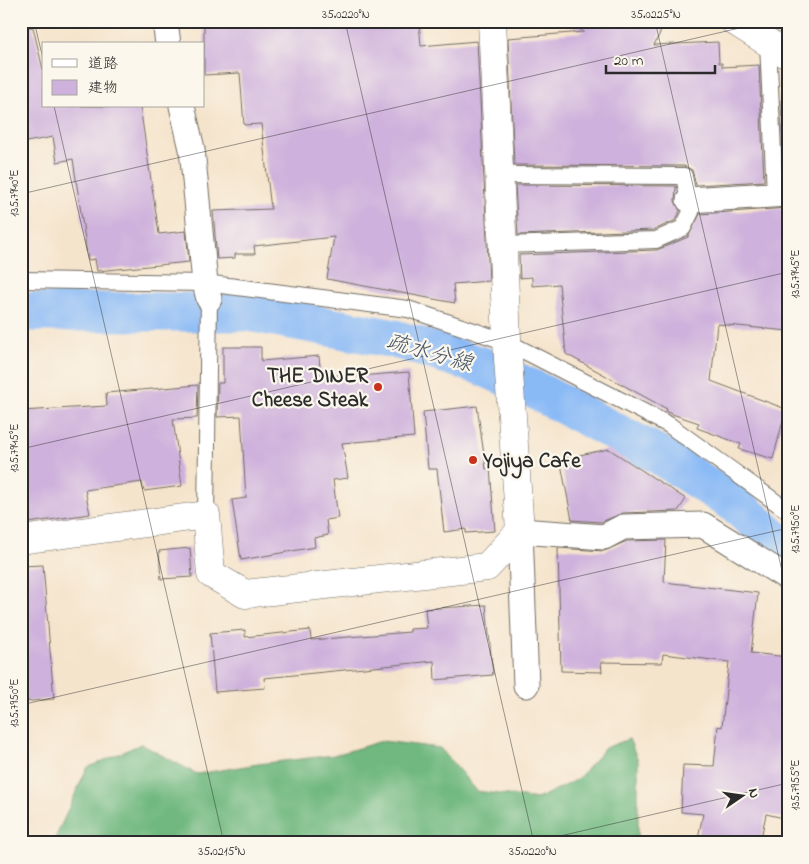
<svg xmlns="http://www.w3.org/2000/svg" width="809" height="864" font-family="'Indie Flower','Klee One',sans-serif">
  <rect width="100%" height="100%" fill="#fbf7ec"/>
  <filter id="ink" filterUnits="userSpaceOnUse"><feTurbulence type="fractalNoise" baseFrequency=".02" numOctaves="2"/><feDisplacementMap in="SourceGraphic" scale="10" xChannelSelector="R" yChannelSelector="G"/><feConvolveMatrix kernelMatrix="1 2 1 2 8 2 1 2 1" color-interpolation-filters="sRGB"/></filter>
  <filter id="wash" filterUnits="userSpaceOnUse"><feTurbulence type="fractalNoise" baseFrequency=".0096" numOctaves="4" result="noise"/><feDisplacementMap in="SourceGraphic" scale="20" xChannelSelector="R" yChannelSelector="G"/><feGaussianBlur stdDeviation="1.12" result="paint"/><feColorMatrix in="noise" values="0 0 0 0 0 0 0 0 0 0 0 0 0 0 0 0 0 1.4 0 .05"/><feComposite in="paint" operator="in"/></filter>
  <g filter="url(#wash)">
    <rect width="100%" height="100%" fill="#f5e4cc"/>
    <polygon fill="#6fb87f" stroke="#4d7255" points="629,739 638,760 638,843 53,843 87,768 141,744 197,774 258,764 335,755 382,741 440,748 477,791 537,799 578,779 605,748"/>
    <g fill="none" stroke-linecap="round" stroke-linejoin="round">
      <polyline stroke="#8abaf6" stroke-width="39" points="21,312 248,312 395,339 482,366 537,391 659,455 734,503 788,551"/>
    </g>
    <g id="blocks">
      <g fill="#ceb1dc">
        <polygon points="204,21 419,21 421,46 477,41 489,281 453,284 455,303 327,279 334,237 254,246 255,254 235,254 235,258 217,259 213,211 271,209 261,124 244,125 240,73 204,75"/>
        <polygon points="566,21 666,21 654,45 718,42 719,63 722,63 722,67 759,65 764,181 696,185 692,170 684,166 514,165 508,38 584,32"/>
        <polygon points="33,27 44,74 44,106 140,106 159,234 186,231 189,262 97,271 95,259 88,260 73,159 57,162 53,137 21,143 21,29"/>
        <polygon points="781,100 788,100 788,180 784,180"/>
        <polygon points="515,185 676,186 675,201 680,211 676,220 654,230 518,235"/>
        <polygon points="788,208 788,331 717,324 711,381 786,409 773,459 739,449 741,444 697,428 699,423 666,412 667,409 566,354 559,284 532,286 532,277 520,278 519,255 657,250 688,237 700,214"/>
        <polygon points="223,347 261,347 261,361 319,356 321,379 409,372 414,437 342,443 348,478 333,480 338,518 326,520 328,535 314,538 315,547 241,560 232,500 246,498 241,416 217,417 218,383 223,383"/>
        <polygon points="198,385 197,418 173,419 182,486 144,491 142,482 85,490 90,514 21,524 21,411 107,406 106,393"/>
        <polygon points="477,406 486,469 490,468 495,531 466,533 466,529 444,532 437,469 428,469 423,412"/>
        <polygon points="609,449 686,499 678,511 623,513 601,522 572,520 560,459"/>
        <polygon points="666,540 664,582 758,593 751,653 788,657 788,819 766,814 760,843 697,843 703,814 681,812 683,765 714,766 718,726 722,727 729,662 663,654 662,663 601,662 602,672 561,671 558,548 604,551 627,541"/>
        <polygon points="190,548 192,577 161,579 159,551"/>
        <polygon points="43,565 54,699 21,702 21,566"/>
        <polygon points="486,605 493,675 435,680 434,661 264,678 265,688 215,692 210,633 245,630 245,637 310,630 311,640 410,632 410,629 427,628 425,609"/>
      </g>
    </g>
  </g>
  <g filter="url(#ink)">
    <use href="#blocks" fill-opacity="0" stroke="#726c63" stroke-width="1"/>
    <g fill="none" stroke-linecap="round" stroke-linejoin="round">
      <defs>
        <g id="service">
          <polyline points="768,43 775,195"/>
          <polyline points="500,175 684,176 691,212 683,228 656,240 504,245"/>
          <polyline points="21,280 205,283 408,309 507,342 669,425 788,511"/>
          <polyline points="206,515 209,299"/>
        </g>
        <g id="pedestrian">
          <polyline points="165,21 168,44"/>
          <polyline points="182,106 192,149 205,283 209,299"/>
          <polyline points="689,200 788,194"/>
          <polyline points="526,685 520,531 604,537 623,527 703,525 788,578"/>
        </g>
        <polyline id="minor" points="21,540 206,515 211,574 245,594 487,567 520,531 508,359 492,21"/>
        <polyline id="tertiary" points="734,21 788,55"/>
      </defs>
      <use href="#service" stroke="#726c63" stroke-width="18"/>
      <use href="#pedestrian" stroke="#726c63" stroke-width="27"/>
      <use href="#minor" stroke="#726c63" stroke-width="29"/>
      <use href="#tertiary" stroke="#726c63" stroke-width="29"/>
      <use href="#service" stroke="#fff" stroke-width="16"/>
      <use href="#pedestrian" stroke="#fff" stroke-width="25"/>
      <use href="#minor" stroke="#fff" stroke-width="28"/>
      <use href="#tertiary" stroke="#fff" stroke-width="28"/>
    </g>
  </g>
  <path fill="none" stroke="#2b2b2b" stroke-width="1" stroke-opacity="0.45" d="M34 21 44 63M345 21 534 843M655 21 788 597M54 106 224 843M21 194 770 21M21 449 788 272M21 705 788 528M530 843 788 783"/>
  <g fill="#c8321e" stroke="#fbf7ec" stroke-width="2">
    <circle cx="378" cy="387" r="5"/>
    <circle cx="473" cy="460" r="5"/>
  </g>
  <g text-anchor="middle" stroke-width="4.5" stroke-linejoin="round" paint-order="stroke">
    <g font-size="21" font-weight="bold" fill="#2b2b2b" stroke="#fbf7ec" text-anchor="end">
      <text x="368" y="382">THE DINER<tspan x="368" dy="24">Cheese Steak</tspan></text>
      <text x="483" y="467" text-anchor="start">Yojiya Cafe</text>
    </g>
    <g font-size="22" font-style="italic" fill="#485668" stroke="#fbf7ec">
      <text transform="translate(430 351) rotate(16)" y="8">疏水分線</text>
    </g>
  </g>
  <rect width="809" height="864" fill="none" stroke="#fbf7ec" stroke-width="55"/>
  <rect x="42" y="42" width="162" height="65" fill="#fbf7ec" stroke="#a8a59f"/>
  <rect x="52" y="59" width="25" height="8" fill="#ffffff" stroke="#a8a59f"/>
  <text x="88" y="68" font-size="15" fill="#2b2b2b">道路</text>
  <rect x="52" y="80" width="25" height="15" fill="#ceb1dc" stroke="#a8a59f"/>
  <text x="88" y="92" font-size="15" fill="#2b2b2b">建物</text>
  <g transform="translate(742 796) rotate(77)" stroke="#fbf7ec" stroke-width="4" paint-order="stroke">
  <path d="M0-4L9 19L0 12L-9 19Z" fill="#2b2b2b"/>
  <text y="-8" font-size="14" font-weight="bold" text-anchor="middle" fill="#2b2b2b">N</text>
  </g>
  <path d="M606 65v8h109v-8" fill="none" stroke="#2b2b2b" stroke-width="2.5"/>
  <text x="614" y="65" font-size="15" fill="#2b2b2b" stroke="#fbf7ec" stroke-width="4" paint-order="stroke">20 m</text>
  <rect x="28" y="28" width="754" height="808" fill="none" stroke="#2b2b2b" stroke-width="2"/>
  <g font-size="12" text-anchor="middle" fill="#2b2b2b">
    <text x="346" y="18">35.0220°N</text>
    <text x="656" y="18">35.0225°N</text>
    <text transform="translate(14 193) rotate(-90)" y="4">135.7940°E</text>
    <text transform="translate(795 274) rotate(-90)" y="4">135.7945°E</text>
    <text transform="translate(14 448) rotate(-90)" y="4">135.7945°E</text>
    <text transform="translate(795 529) rotate(-90)" y="4">135.7950°E</text>
    <text transform="translate(14 703) rotate(-90)" y="4">135.7950°E</text>
    <text transform="translate(795 785) rotate(-90)" y="4">135.7955°E</text>
    <text x="222" y="855">35.0215°N</text>
    <text x="533" y="855">35.0220°N</text>
  </g>
</svg>
